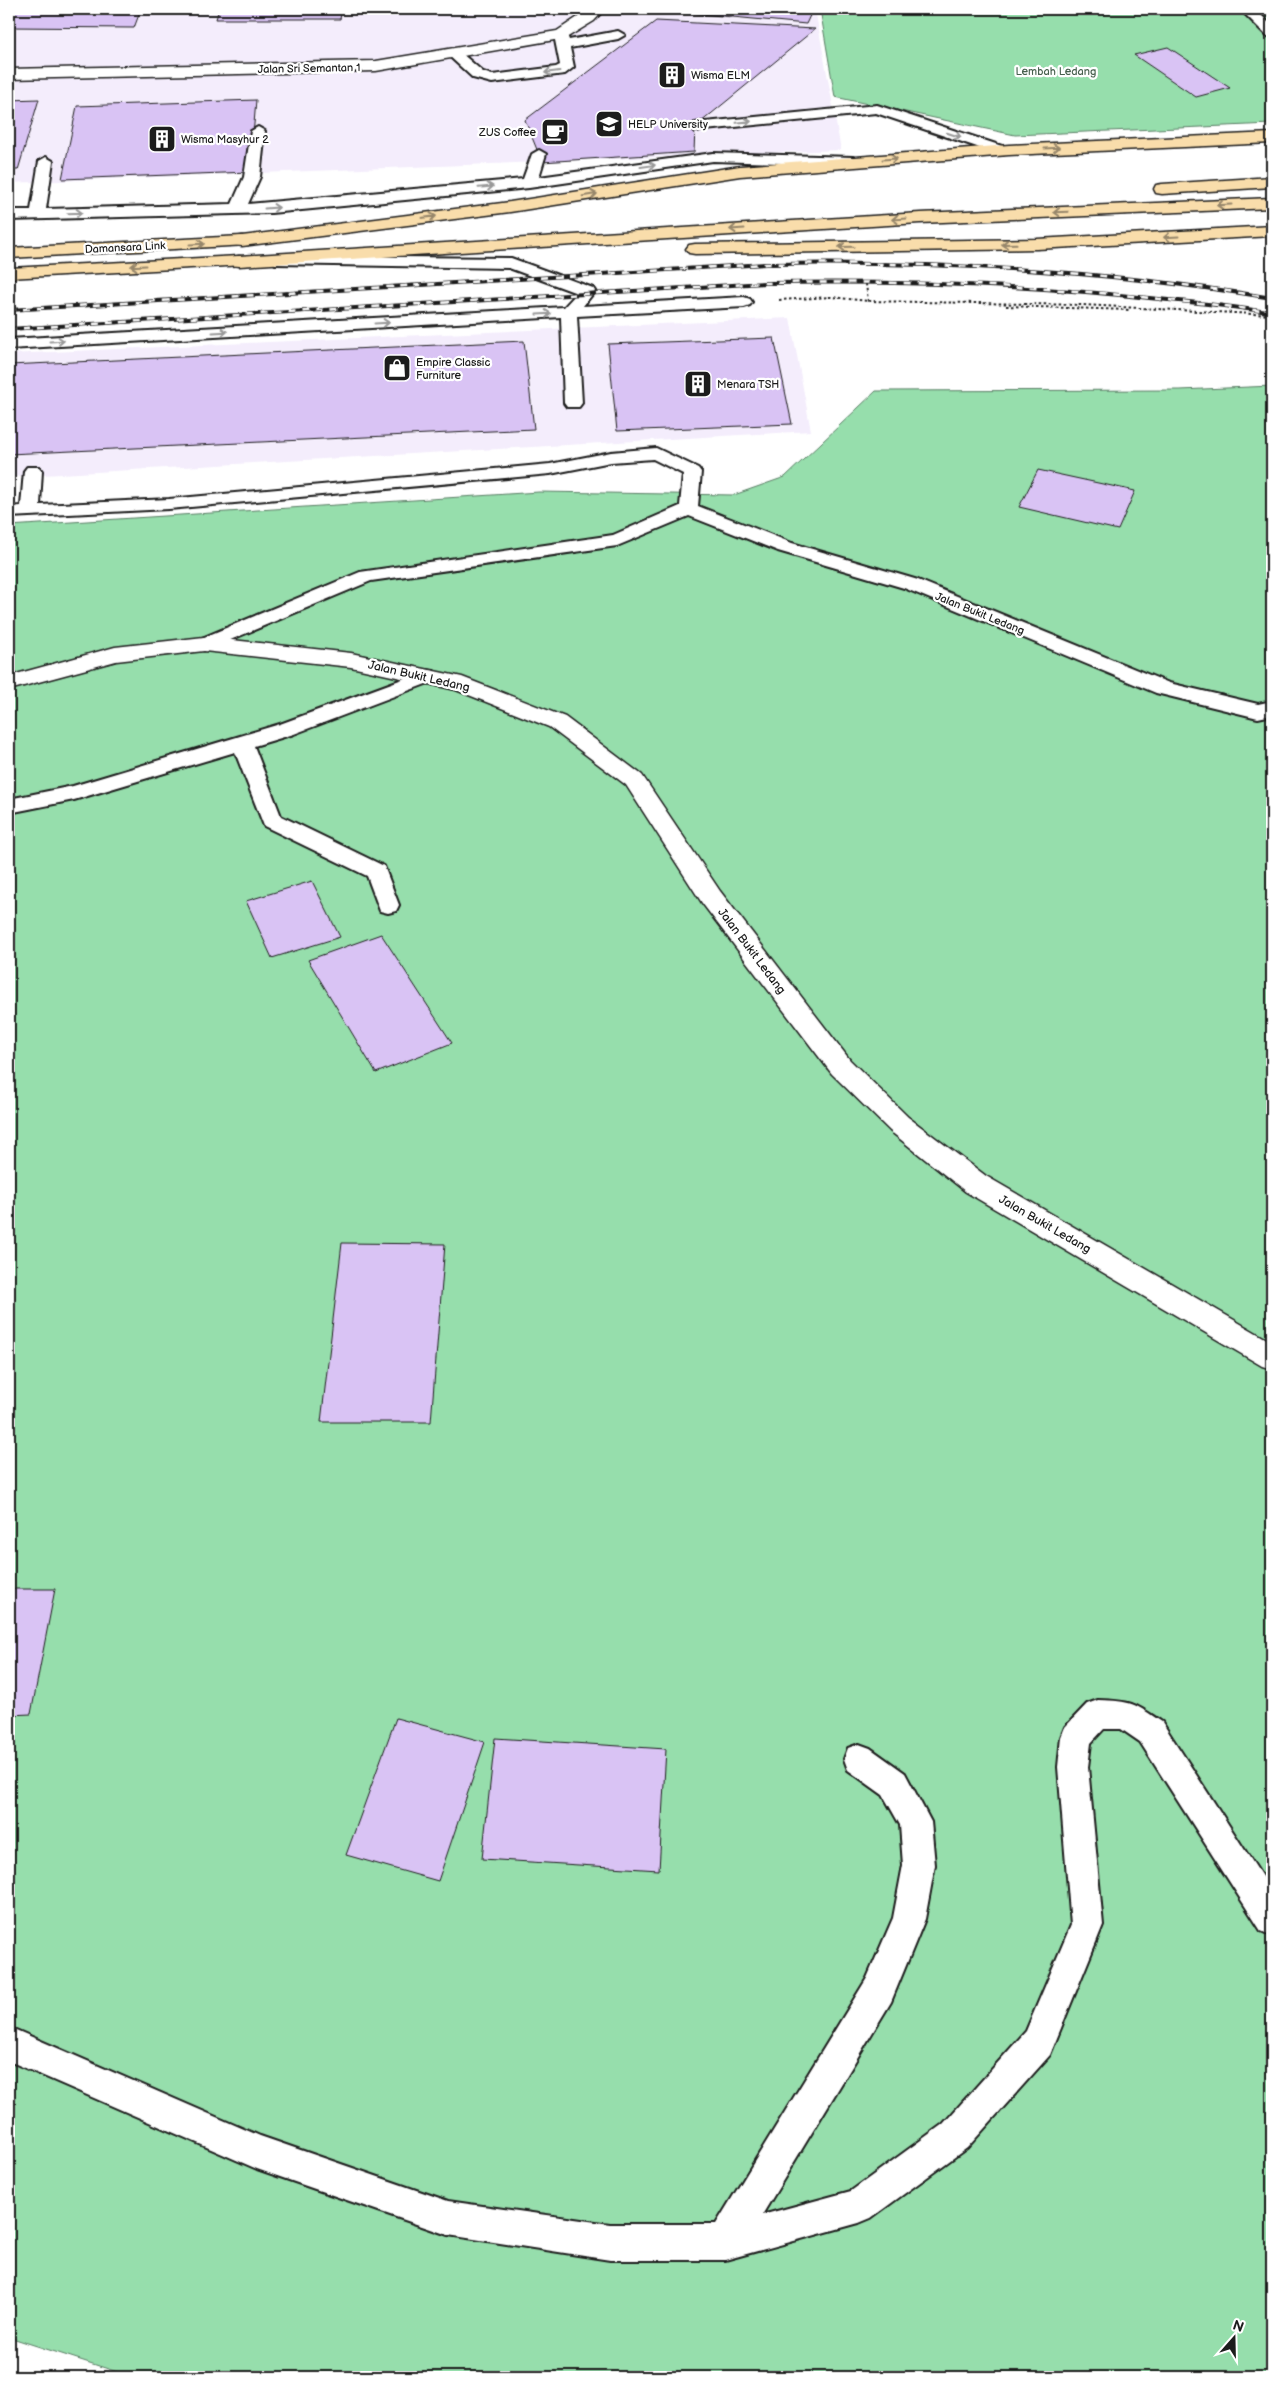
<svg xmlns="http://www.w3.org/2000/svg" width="1281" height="2386" font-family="'Balsamiq Sans',sans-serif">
  <rect width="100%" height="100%" fill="#fff"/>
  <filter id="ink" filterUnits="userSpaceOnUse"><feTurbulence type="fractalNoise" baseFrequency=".02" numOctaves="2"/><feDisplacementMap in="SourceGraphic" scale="10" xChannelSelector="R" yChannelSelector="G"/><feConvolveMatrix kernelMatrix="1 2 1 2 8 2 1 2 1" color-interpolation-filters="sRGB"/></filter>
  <g filter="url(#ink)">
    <g fill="#f4edfc">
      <polygon points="9,9 815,9 841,150 9,183"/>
      <polygon points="790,318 811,431 9,477 9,354"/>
    </g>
    <g fill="#96deac" stroke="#597d64">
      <polygon points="820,9 1272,9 1272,124 1015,135 835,97"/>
      <polygon points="1272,386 1272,2377 133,2377 9,2337 9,526 539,492 734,495 785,477 876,391 1180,390"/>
    </g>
    <g fill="#d9c3f4" stroke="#1c1c1c">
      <polygon points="9,9 141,9 134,28 9,27"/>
      <polygon points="219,9 342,9 340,19 216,19"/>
      <polygon points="681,9 813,9 806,24 680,12"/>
      <polygon points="656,21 815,29 695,127 694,152 542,162 525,120"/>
      <polygon points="1168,47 1230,88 1196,97 1134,55"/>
      <polygon points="39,99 18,170 9,170 9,100"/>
      <polygon points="256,100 250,172 62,179 77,106"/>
      <polygon points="774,338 792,424 617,431 608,344"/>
      <polygon points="524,341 534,429 9,454 9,365"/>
      <polygon points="1038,470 1135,491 1118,530 1019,507"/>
      <polygon points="312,881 340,937 272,958 246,901"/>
      <polygon points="381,934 452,1043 376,1073 308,960"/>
      <polygon points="342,1243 445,1244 431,1422 321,1422"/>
      <polygon points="9,1589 55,1589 31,1714 9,1715"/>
      <polygon points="396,1718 485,1742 438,1881 346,1855"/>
      <polygon points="495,1738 666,1749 659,1870 482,1859"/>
    </g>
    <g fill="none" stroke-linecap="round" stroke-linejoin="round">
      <defs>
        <g id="service">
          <polygon points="1240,9 1255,9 1272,26 1272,37 1267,36"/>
          <polygon points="561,31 566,32 569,40 618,31 625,35 618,39 570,48 574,67 565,74 492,83 473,78 448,55 455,51 460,52 483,72 492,75 556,67 560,65 554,35"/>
          <polygon points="877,105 1008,148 1010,151 1003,155 998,154 876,113 695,131 688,127 695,123"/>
          <polygon points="258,127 265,131 260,177 248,204 523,179 532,154 539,150 546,154 539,177 713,153 853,157 860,161 853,165 713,161 529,188 271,213 9,220 9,210 31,210 39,161 46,157 53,161 46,209 232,204 244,177 251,131"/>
          <polygon points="281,256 511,258 593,288 595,291 583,306 744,297 750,299 752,302 750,305 744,307 577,316 582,403 579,407 567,407 564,403 561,317 9,349 9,339 564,307 577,293 509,268 275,264 273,261 275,258"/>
          <polygon points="656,448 698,468 701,472 698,506 792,543 918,580 1169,683 1258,704 1272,701 1272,715 1258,718 1156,693 904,588 778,551 689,516 617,546 371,581 211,648 204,650 197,648 194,644 197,640 360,572 613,535 680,506 683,474 653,459 611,462 550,474 169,509 9,517 9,507 21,506 24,471 27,467 39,467 42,471 40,505 169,499 550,464 611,452"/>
          <polygon points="427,670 434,671 437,676 434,681 294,734 254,746 281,816 384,866 399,905 396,911 388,913 380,911 367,876 264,826 235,752 74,800 9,813 9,799 73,786 280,724"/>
          <path d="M1098 1700C1132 1701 1134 1703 1162 1722L1272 1892V1936L1261 1931 1140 1742 1121 1729H1104L1091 1743 1088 1767 1103 1925 1050 2055 967 2148 871 2218 859 2223 725 2260H610L448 2235 257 2169 9 2061V2027L260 2136 448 2201 610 2224H716L867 1978 893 1918 903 1865 900 1825 883 1795 848 1770 844 1759 848 1748 859 1744 870 1748 905 1773 931 1822 935 1865 925 1919 891 2002 762 2215 851 2191 943 2124 1026 2031 1071 1925 1058 1767 1061 1737 1065 1727 1087 1704Z"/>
        </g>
        <g id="minor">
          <polygon points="590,9 605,9 594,21 566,38 376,71 9,79 9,69 376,61 557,31"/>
          <polygon points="204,637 351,653 462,677 565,717 642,775 720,891 850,1060 908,1117 986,1176 1272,1342 1272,1369 1262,1366 966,1192 890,1131 832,1074 702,903 626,785 549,727 456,690 351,667 204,651 116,661 9,690 9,676 115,647"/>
        </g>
        <g id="primary">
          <polygon points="1272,133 1272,143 1009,155 740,176 510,212 242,246 236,245 233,241 236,237 242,236 510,202 740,166 1009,145"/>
          <polygon points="1272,177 1272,187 1162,194 1156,193 1154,189 1156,185 1162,184"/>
          <polygon points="1272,198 1272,208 920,223 239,266 233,265 230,261 233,257 239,256 920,213"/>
          <polygon points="1272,226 1272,236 1037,249 695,254 689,253 686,249 689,245 695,244 1037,239"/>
        </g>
        <g id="motorway">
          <polygon points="242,236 248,237 251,241 248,245 9,258 9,248"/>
          <polygon points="239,256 245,257 248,261 245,265 9,278 9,268"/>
        </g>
      </defs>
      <use href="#service" stroke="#1c1c1c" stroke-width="4"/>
      <use href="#minor" stroke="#1c1c1c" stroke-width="3"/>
      <use href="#primary" stroke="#1c1c1c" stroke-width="3"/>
      <use href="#motorway" stroke="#1c1c1c" stroke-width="3"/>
      <g stroke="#1c1c1c" stroke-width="2" stroke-dasharray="2.5 2.5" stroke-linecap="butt">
        <polyline points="866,284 868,301 870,301"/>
        <polyline points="779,300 831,297 868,301 1083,305 1272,315"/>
        <polyline points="1006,306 1130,310"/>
      </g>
      <use href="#service" fill="#fff" fill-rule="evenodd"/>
      <use href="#minor" fill="#fff" fill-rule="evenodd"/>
      <use href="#primary" fill="#f9ddab" fill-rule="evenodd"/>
      <use href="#motorway" fill="#f9ddab" fill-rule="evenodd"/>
      <defs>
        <g id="rail">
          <path d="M9 310 766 264C936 261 1104 270 1272 298"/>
          <path d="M9 329 765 283C897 281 1028 284 1159 299 1197 303 1235 306 1272 313"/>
        </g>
      </defs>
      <use href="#rail" stroke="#1c1c1c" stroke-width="4"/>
      <use href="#rail" stroke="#fff" stroke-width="2.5" stroke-dasharray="7" stroke-linecap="butt"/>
    </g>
    <defs><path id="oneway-shaft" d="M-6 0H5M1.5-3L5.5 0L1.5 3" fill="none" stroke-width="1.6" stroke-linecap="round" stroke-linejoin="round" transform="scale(1.25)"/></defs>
    <g stroke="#999">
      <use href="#oneway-shaft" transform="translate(552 72) rotate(173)"/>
      <use href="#oneway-shaft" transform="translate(744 122) rotate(-6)"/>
      <use href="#oneway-shaft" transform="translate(954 135) rotate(18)"/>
      <use href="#oneway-shaft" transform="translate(648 166) rotate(-8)"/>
      <use href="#oneway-shaft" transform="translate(486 187) rotate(-5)"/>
      <use href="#oneway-shaft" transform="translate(272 208) rotate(-4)"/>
      <use href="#oneway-shaft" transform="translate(75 213) rotate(-2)"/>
      <use href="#oneway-shaft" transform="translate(544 314) rotate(-3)"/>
      <use href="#oneway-shaft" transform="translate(382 323) rotate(-3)"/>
      <use href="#oneway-shaft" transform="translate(220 332) rotate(-3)"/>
      <use href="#oneway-shaft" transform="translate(57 341) rotate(-3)"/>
    </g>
    <g stroke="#96866b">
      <use href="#oneway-shaft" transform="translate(1052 148) rotate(-3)"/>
      <use href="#oneway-shaft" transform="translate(890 159) rotate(-4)"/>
      <use href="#oneway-shaft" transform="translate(590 195) rotate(-9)"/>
      <use href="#oneway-shaft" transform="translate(1224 205) rotate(177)"/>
      <use href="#oneway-shaft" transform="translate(1061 212) rotate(178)"/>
      <use href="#oneway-shaft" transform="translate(429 217) rotate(-7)"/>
      <use href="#oneway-shaft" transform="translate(899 219) rotate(176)"/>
      <use href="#oneway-shaft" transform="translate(737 229) rotate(176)"/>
      <use href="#oneway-shaft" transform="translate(1171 237) rotate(177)"/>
      <use href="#oneway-shaft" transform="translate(197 244) rotate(-3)"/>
      <use href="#oneway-shaft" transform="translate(1009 244) rotate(179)"/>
      <use href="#oneway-shaft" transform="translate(846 247) rotate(179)"/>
      <use href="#oneway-shaft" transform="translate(138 266) rotate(177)"/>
    </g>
  </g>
  <defs>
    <symbol id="building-square" viewBox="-11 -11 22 22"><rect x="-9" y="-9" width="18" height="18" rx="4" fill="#1c1c1c" stroke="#fff"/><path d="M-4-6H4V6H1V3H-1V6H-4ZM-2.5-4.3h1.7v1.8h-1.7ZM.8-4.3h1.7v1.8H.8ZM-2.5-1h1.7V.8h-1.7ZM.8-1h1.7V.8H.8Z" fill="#fff"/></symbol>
    <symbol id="university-square" viewBox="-11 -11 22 22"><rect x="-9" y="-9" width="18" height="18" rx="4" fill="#1c1c1c" stroke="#fff"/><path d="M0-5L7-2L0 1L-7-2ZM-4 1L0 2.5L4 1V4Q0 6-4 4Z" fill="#fff"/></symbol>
    <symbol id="cafe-square" viewBox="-11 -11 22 22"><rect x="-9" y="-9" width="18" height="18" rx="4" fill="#1c1c1c" stroke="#fff"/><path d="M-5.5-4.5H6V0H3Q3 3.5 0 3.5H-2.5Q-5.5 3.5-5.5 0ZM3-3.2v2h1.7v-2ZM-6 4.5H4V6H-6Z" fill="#fff"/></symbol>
    <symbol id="shop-square" viewBox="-11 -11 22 22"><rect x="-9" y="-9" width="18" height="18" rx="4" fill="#1c1c1c" stroke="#fff"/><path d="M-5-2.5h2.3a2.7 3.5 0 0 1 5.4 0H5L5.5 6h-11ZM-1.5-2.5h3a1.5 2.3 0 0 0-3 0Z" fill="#fff"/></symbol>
  </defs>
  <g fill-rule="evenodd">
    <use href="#building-square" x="656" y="59" width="32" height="32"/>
    <use href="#university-square" x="593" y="108" width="32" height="32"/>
    <use href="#cafe-square" x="539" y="116" width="32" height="32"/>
    <use href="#building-square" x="146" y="123" width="32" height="32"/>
    <use href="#shop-square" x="381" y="352" width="32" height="32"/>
    <use href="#building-square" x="682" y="368" width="32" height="32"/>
  </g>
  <g text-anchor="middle" stroke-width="4.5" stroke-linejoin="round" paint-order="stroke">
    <g font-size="11" fill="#1c1c1c" stroke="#fff">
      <text transform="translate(309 68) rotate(-1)" y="4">Jalan Sri Semantan 1</text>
      <text transform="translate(125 247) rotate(-3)" y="4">Damansara Link</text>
      <text transform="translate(980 613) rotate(22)" y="4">Jalan Bukit Ledang</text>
    </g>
    <g font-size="11" fill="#47604e" stroke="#fff">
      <text x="1056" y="75">Lembah Ledang</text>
    </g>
    <g font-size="11" fill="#1c1c1c" stroke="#fff" text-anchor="start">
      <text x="691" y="79">Wisma ELM</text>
      <text x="628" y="128">HELP University</text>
      <text x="536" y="136" text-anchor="end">ZUS Coffee</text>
      <text x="181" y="143">Wisma Masyhur 2</text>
      <text x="416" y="366">Empire Classic<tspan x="416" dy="13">Furniture</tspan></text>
      <text x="717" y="388">Menara TSH</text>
    </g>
    <g font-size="12" fill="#1c1c1c" stroke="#fff">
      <text transform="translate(419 676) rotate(13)" y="4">Jalan Bukit Ledang</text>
      <text transform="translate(752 951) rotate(53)" y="4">Jalan Bukit Ledang</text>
      <text transform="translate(1045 1224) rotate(30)" y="4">Jalan Bukit Ledang</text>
    </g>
  </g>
  <rect width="1281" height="2386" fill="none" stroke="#fff" stroke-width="30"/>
  <rect x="15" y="15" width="1251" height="2356" fill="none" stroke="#1c1c1c" stroke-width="2" filter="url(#ink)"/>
  <g transform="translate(1234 2338) rotate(20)" stroke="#ffffff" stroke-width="4" paint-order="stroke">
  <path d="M0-4L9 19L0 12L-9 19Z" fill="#1c1c1c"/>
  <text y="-8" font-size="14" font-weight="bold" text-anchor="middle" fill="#1c1c1c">N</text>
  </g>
</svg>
